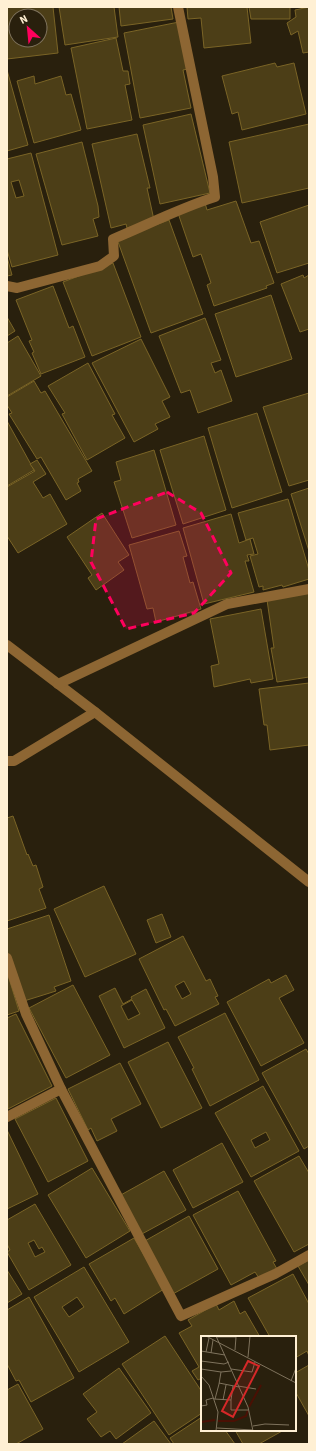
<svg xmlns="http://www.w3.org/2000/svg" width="316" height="1451" font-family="'Source Sans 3',sans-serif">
  <rect width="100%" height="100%" fill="#29200d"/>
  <g fill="#4c3e17" stroke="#7a6426" fill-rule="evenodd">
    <path d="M7 7H53L58 53 7 59ZM16 16H40V40H16Z"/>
    <polygon points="59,7 114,7 118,37 65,45"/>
    <polygon points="119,7 171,7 173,19 121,26"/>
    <polygon points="187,7 247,7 251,43 204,48 201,18 188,19"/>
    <polygon points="249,7 290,7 290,19 251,19"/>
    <polygon points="309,7 309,52 303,53 298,31 291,35 287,23 296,17 295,10"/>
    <polygon points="179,22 188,69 183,70 191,108 140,118 124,33"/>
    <polygon points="116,38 123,71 128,71 130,84 125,85 132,120 87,129 71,48"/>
    <polygon points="275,63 277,67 294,63 306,114 242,130 238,112 232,114 222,76"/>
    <polygon points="7,70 28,145 7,151"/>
    <polygon points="34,76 35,84 61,76 66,95 71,94 81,130 34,143 17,81"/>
    <polygon points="191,114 210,193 160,204 143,125"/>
    <polygon points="309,124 309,188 242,203 229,142"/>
    <polygon points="137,134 150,188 147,188 154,220 127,228 126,224 111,228 92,144"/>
    <polygon points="82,142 98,206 99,217 93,219 98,236 62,245 36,154"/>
    <path d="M31 153 58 255 12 267 7 250V159ZM19 180 24 196 16 198 11 182Z"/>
    <polygon points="236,201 251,243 259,241 274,283 266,286 267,288 214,306 207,285 211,283 201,254 193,257 178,213 205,203 207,210"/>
    <polygon points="309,205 309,263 277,273 260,222"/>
    <polygon points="169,220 203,314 151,333 117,239"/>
    <polygon points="7,257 12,275 7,276"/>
    <polygon points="113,263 141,337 92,356 63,282"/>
    <polygon points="303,275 304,278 309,275 309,329 300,332 281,284"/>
    <polygon points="53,286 69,328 73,326 85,357 41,374 32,353 34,352 29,341 32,340 16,300"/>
    <polygon points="271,295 292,359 236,377 215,314"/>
    <polygon points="7,317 15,331 7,336"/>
    <polygon points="205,318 221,360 211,363 215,373 221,370 232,401 198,413 190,390 181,393 159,336"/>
    <polygon points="18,336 41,376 7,396 7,343"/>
    <polygon points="141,339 170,397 162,401 170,417 155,424 158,429 134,442 92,363"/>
    <polygon points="88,363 115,414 112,415 125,438 87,460 62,414 65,413 48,386"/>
    <polygon points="34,381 41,393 45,391 92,471 78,479 79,482 77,483 81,491 66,500 41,457 37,459 9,414 12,413 7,405 7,397"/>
    <polygon points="309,393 309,480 289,486 263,407"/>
    <polygon points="257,413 282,492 232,508 208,428"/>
    <polygon points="7,421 34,470 7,486"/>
    <polygon points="204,436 226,510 183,524 160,450"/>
    <polygon points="154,450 176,525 132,538 114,482 121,480 116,462"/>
    <polygon points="37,460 46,474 33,482 43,498 50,494 67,524 18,553 7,536 7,487 35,471 30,464"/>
    <polygon points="309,488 309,551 291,494"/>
    <polygon points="288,499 309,570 309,579 283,587 282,585 263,590 263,586 259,587 250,556 258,554 253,538 246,540 238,513"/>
    <polygon points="102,513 129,555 118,562 124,570 96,590 88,578 92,575 67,537"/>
    <polygon points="231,514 239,543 250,539 254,554 247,555 249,561 245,561 254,592 204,604 183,528"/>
    <polygon points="179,531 187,556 183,557 190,583 193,582 201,609 156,622 153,608 147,609 129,545"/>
    <polygon points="309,593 309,677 277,682 271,648 274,648 267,600"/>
    <polygon points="261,609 273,679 251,683 250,679 214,687 211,666 219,664 210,619"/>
    <polygon points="309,683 309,745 270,750 267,725 264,725 259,689"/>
    <polygon points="13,816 27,855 28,854 33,866 36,865 43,887 39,889 46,908 7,921 7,818"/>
    <polygon points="104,886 136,954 85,977 54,909"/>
    <polygon points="162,914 171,937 156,943 147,920"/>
    <polygon points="49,915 71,981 54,987 56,991 24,1001 7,951 7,929"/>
    <path d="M183 936 206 981 210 979 218 996 215 997 219 1004 175 1026 166 1009 164 1010 139 959ZM184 981 191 994 182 999 175 986Z"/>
    <polygon points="7,972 19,1011 7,1015"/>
    <polygon points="286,975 294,990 279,998 304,1043 261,1066 227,1002 269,979 271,983"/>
    <polygon points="73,985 110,1055 66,1078 29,1008"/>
    <path d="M115 988 123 1004 132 999 131 997 146 989 165 1028 124 1048 99 996ZM132 1000 140 1014 128 1020 121 1006Z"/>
    <polygon points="225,1013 259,1080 210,1106 192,1069 194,1068 178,1037"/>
    <polygon points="16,1014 52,1086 8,1109 7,1018"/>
    <polygon points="168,1042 202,1108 161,1128 128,1062"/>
    <polygon points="306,1049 309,1054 309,1146 304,1149 262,1073"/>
    <polygon points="120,1063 141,1104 111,1119 117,1131 97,1141 91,1128 88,1130 68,1089"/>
    <path d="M263 1086 299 1151 251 1177 215 1113ZM266 1132 270 1140 255 1148 251 1140Z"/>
    <polygon points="56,1098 88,1161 48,1182 15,1119"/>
    <polygon points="7,1130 38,1194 7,1209"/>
    <polygon points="222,1143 243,1182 193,1208 173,1170"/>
    <polygon points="299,1156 309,1173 309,1244 294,1252 254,1181"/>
    <polygon points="92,1168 130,1231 86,1258 48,1195"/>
    <polygon points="164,1171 186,1210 140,1235 119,1196"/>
    <polygon points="238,1191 276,1261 273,1262 277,1269 259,1278 255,1272 231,1285 193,1215"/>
    <path d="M35 1204 71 1265 29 1290 7 1252 10 1250 7 1244V1220ZM34 1240 39 1249 42 1247 45 1252 35 1257 28 1243Z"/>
    <polygon points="189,1216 218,1269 171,1295 143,1242"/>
    <polygon points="134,1238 164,1289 124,1314 115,1298 111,1301 89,1264"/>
    <polygon points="309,1260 309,1285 298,1266"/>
    <path d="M84 1267 129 1342 79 1372 34 1297ZM77 1297 84 1307 69 1317 62 1307Z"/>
    <polygon points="7,1270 22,1294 7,1303"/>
    <polygon points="293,1274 309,1304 309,1356 307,1351 295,1358 295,1337 270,1337 248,1298"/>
    <polygon points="29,1297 74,1378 31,1402 19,1380 16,1381 7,1364 7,1310"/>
    <polygon points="234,1301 240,1314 245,1311 260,1337 202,1337 202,1378 198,1380 192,1371 199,1367 179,1333 192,1326 188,1320 216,1304 219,1310"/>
    <polygon points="165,1336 202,1392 202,1413 169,1435 122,1364"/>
    <polygon points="309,1365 309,1416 295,1391 295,1373"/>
    <polygon points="119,1368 151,1413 116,1439 110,1431 101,1437 87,1419 97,1412 83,1394"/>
    <polygon points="18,1384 43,1429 16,1444 7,1444 7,1390"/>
    <polygon points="202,1417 202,1430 225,1430 235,1444 174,1444 170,1438"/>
    <polygon points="154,1421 171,1444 122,1444"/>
    <polygon points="235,1430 284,1430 259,1444 243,1444"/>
  </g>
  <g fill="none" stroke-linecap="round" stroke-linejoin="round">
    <g stroke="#8d6633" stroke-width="10">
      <path d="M7 286 17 288 100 266 114 256 113 239C147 225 180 208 215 197L213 177 178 7"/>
      <polyline points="7,645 95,712 309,882"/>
      <polyline points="58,684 227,604 309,589"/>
      <polyline points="7,761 14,761 95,712"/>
      <polyline points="7,958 26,1014 61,1089 7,1117"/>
      <polyline points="61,1089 181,1316 275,1274 309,1255"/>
    </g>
  </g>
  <path fill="#ff005d" fill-opacity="0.2" stroke="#ff005d" stroke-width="3" stroke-dasharray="8 5" stroke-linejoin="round" d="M167 492 201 513 231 573 194 613 126 629 91 562 96 519Z"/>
  <g transform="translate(201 1336)">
    <rect width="95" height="95" fill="#29200d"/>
    <path fill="none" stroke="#4a1004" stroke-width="2" d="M48 71 60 49M17 85H33L45 80 47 74M0 86 14 84"/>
    <path fill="none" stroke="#7f735d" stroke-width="1" d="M5 0 95 47M15 0 47 71 52 95M15 1H35L34 14M0 15 24 19M5 16 8 2M10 17 12 4M47 21 49 0M0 25 23 28 28 26M0 33 20 36 30 35M30 33 51 36 54 26M0 40 8 49 17 76 15 95M90 45 95 32M18 47 38 51M18 48 20 36M37 50 55 53M13 63 30 64 32 50M14 63 18 48M22 64 25 49M30 64V74H47M0 70 6 69 5 64 12 62M52 90 64 88 88 89M16 92 52 94"/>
    <path fill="#d62828" fill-opacity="0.15" stroke="#d62828" stroke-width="2" d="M47 25 58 30 32 81 21 75Z"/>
    <rect width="95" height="95" fill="none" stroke="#fff0d4" stroke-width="2"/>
  </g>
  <rect width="316" height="1451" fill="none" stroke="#fff0d4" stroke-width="16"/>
  <g transform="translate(28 28) rotate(333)"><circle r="19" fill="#29200d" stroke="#7f735d"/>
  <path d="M0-3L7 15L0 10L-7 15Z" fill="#ff005d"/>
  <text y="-6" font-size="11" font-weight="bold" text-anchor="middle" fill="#fff0d4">N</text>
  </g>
</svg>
